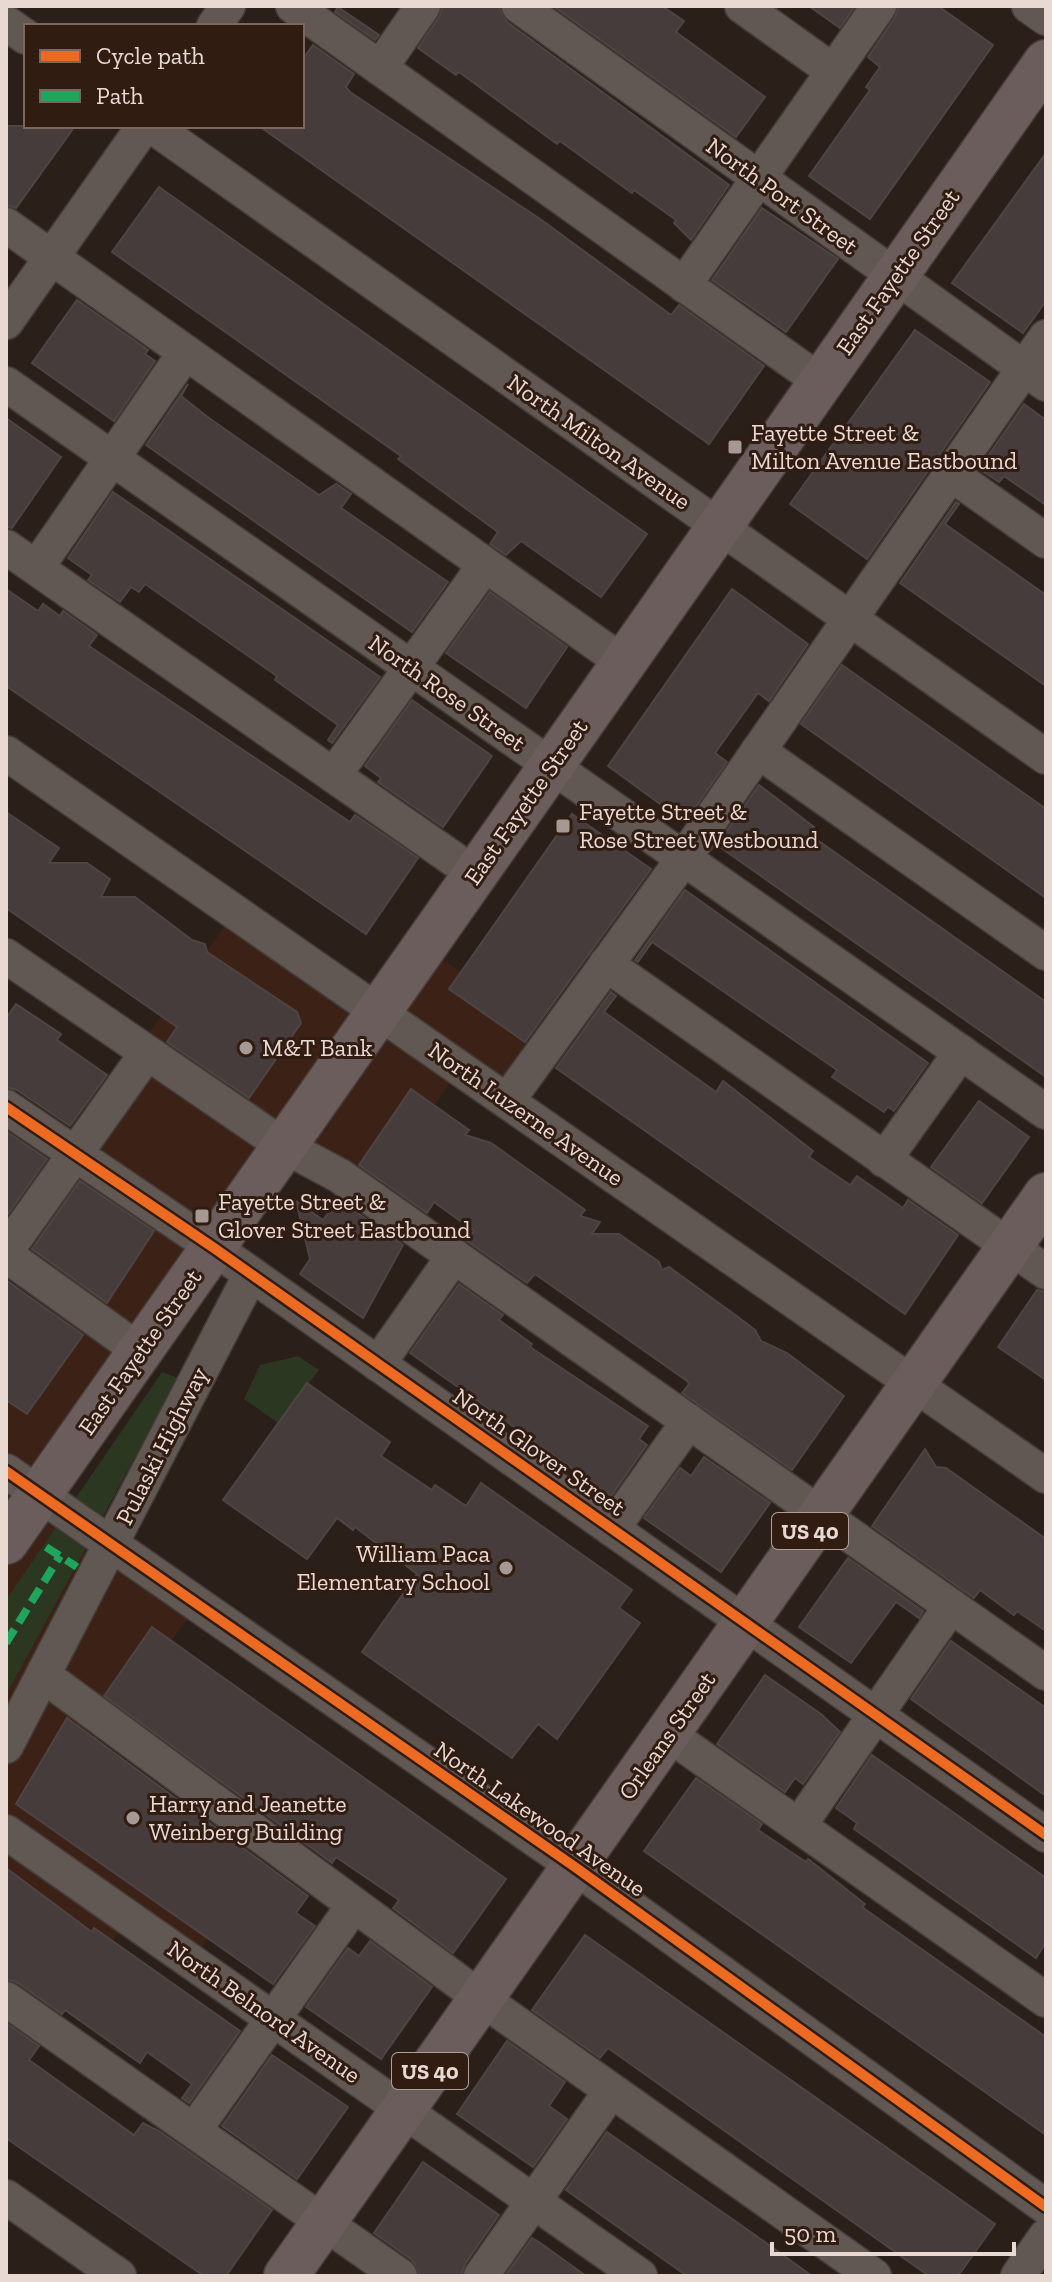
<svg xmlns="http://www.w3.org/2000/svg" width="1052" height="2282" font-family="'Zilla Slab',serif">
  <rect width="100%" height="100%" fill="#2a1f19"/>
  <polygon fill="#3c2216" points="236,910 381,1005 423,945 552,1037 508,1099 462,1066 369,1197 292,1144 44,1491 201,1601 90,1750 252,1878 191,1963 126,1921 51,2031 6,1999 6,1372 59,1300 6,1263 139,1047"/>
  <g fill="#2b3721">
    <polygon points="298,1356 319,1370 278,1423 244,1399 260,1365"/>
    <polygon points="162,1372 178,1378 6,1695 6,1600"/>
  </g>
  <g fill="#463c3c" stroke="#4e4444" stroke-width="2">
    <polygon points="443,6 499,6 507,22 729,185 691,240 674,223 676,220 634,190 632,193 560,141 557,144 459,72 456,75 418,48 439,17"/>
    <polygon points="553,6 662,6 684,21 676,32 765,97 736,137"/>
    <polygon points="809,6 855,6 840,28"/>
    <polygon points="899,6 938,6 993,45 870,219 809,176 870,90 866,87 880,67 868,57 895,17"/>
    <polygon points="338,7 379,35 375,40 335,12"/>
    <polygon points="313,45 354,74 346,87 350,92 543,221 671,315 679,305 764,366 709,444 259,126 302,126 302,60"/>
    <polygon points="6,126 75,126 16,208 6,205"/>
    <polygon points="1046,153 1046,301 1023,333 952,283"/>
    <polygon points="159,187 647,534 601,597 521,541 506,555 490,544 498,532 398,459 401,456 112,252"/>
    <polygon points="762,208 838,259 786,332 712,280"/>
    <polygon points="77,300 148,350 145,354 155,361 114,421 32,363"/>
    <polygon points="915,330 990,382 867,559 790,504"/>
    <polygon points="188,384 181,396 209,418 319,495 336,484 351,494 341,508 448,582 412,632 146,445"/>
    <polygon points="1024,404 1046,420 1046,505 1004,476 999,482 979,469"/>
    <polygon points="6,418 61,457 12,528 6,527"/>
    <polygon points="113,492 380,677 332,743 328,740 338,725 275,680 277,676 145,584 139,592 131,587 120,602 88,580 92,575 68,558"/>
    <polygon points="956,502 959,504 945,524 1046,595 1046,686 900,583"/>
    <polygon points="6,589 38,611 43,604 60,616 63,611 97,635 89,646 350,822 355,815 418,858 366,934 6,686"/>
    <polygon points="732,589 808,644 769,701 758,693 715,753 727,762 685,822 608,766"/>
    <polygon points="490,592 567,647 526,708 446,653"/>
    <polygon points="842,665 1046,809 1046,898 801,724"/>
    <polygon points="412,700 492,756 443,827 378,782 381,778 365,766"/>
    <polygon points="759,785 814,827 809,834 1046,1002 1046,1077 717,845"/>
    <polygon points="6,812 59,848 49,863 87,863 110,879 101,897 135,897 192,940 205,944 207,952 297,1012 301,1023 249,1098 167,1042 177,1027 6,908"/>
    <polygon points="572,814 651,869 525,1042 449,989"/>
    <polygon points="685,890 928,1063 894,1111 888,1107 884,1112 832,1077 837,1070 652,942 638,962 635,960"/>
    <polygon points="611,992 616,996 604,1012 716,1092 723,1081 813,1151 809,1157 850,1185 857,1176 903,1208 908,1200 958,1235 905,1314 556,1068"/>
    <polygon points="16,1004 61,1034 57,1040 107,1075 70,1126 17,1090 6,1087 6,1018"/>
    <polygon points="411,1089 469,1130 465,1135 491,1143 585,1210 580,1216 600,1222 592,1234 619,1234 659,1262 662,1270 669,1267 738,1317 755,1330 761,1341 787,1353 844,1396 792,1470 682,1393 689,1384 687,1381 535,1274 527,1283 467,1241 474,1231 434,1202 427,1213 359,1165"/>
    <polygon points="979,1101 1029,1137 982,1203 931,1167"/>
    <polygon points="6,1131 47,1159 6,1217"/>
    <polygon points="80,1181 154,1231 107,1303 32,1249"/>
    <polygon points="296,1201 323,1220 335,1204 340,1208 342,1202 403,1245 363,1318 300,1274 310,1259"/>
    <polygon points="6,1280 83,1335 27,1414 6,1400"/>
    <polygon points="459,1284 503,1315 499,1320 532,1344 530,1347 648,1426 639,1439 647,1445 611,1496 410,1353"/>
    <polygon points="1037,1290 1046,1292 1046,1380 998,1347"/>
    <polygon points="307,1383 390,1442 381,1456 432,1490 435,1485 466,1506 481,1483 632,1590 619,1608 640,1623 557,1739 538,1724 512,1758 362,1652 417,1574 355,1527 353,1530 337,1518 307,1559 223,1500"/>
    <polygon points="925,1449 936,1467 946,1468 1046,1539 1046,1631 1017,1611 1014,1615 980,1590 974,1598 872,1526"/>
    <polygon points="704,1457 770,1503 721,1572 644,1518 680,1468 691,1476"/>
    <polygon points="848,1558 923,1611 919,1618 896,1602 851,1663 799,1627"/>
    <polygon points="152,1627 506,1879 453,1953 393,1908 399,1900 336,1857 332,1863 104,1696"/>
    <polygon points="951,1641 1046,1708 1046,1796 911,1699"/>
    <polygon points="765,1675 821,1714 840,1732 803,1784 795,1778 785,1792 717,1744"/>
    <polygon points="67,1718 308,1896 296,1913 315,1926 273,1984 16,1804"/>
    <polygon points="872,1755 1046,1878 1046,1942 1036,1958 854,1829 857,1823 836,1808"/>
    <polygon points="696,1778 762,1824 758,1830 806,1862 808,1859 865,1904 862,1907 1046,2037 1046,2135 644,1851"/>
    <polygon points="6,1868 92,1932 94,1928 240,2031 189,2103 182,2098 192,2084 147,2052 140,2063 65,2010 62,2014 18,1983 6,1979"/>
    <polygon points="585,1935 995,2224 958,2276 929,2276 608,2048 600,2058 532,2010"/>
    <polygon points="370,1941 432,1987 381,2059 306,2007 348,1948 359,1956"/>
    <polygon points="6,2023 39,2046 29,2060 134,2135 143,2123 159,2131 272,2210 226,2276 204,2276 6,2138"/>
    <polygon points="507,2041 565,2082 549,2106 567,2119 533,2167 457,2114"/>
    <polygon points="272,2055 348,2107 297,2179 222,2126"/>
    <polygon points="607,2132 748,2230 812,2276 687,2276 566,2190"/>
    <polygon points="423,2162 499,2215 465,2264 461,2276 420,2276 412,2260 374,2233"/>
    <polygon points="532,2238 539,2242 586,2276 505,2276"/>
  </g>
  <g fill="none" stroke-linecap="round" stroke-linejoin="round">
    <defs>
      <g id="minor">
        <polyline points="293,6 821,382"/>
        <polyline points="519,6 1046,384"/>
        <polyline points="742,6 833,71"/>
        <polyline points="1029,6 1046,18"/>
        <polyline points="6,23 26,37"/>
        <polyline points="214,26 228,6"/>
        <polyline points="380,68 423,6"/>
        <polyline points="152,126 1046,757"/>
        <polyline points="6,225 624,663"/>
        <polyline points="684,285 879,6"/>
        <polyline points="6,322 144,126"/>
        <polyline points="6,384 1046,1112"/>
        <polyline points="951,474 1046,541"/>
        <polyline points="6,547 475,874"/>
        <polyline points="37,567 185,353"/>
        <polyline points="758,751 1046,953"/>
        <polyline points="6,753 1046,1476"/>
        <polyline points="334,775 485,565"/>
        <polyline points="6,956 284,1146 340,1176 1046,1673"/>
        <polyline points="606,964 1046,1272"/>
        <polyline points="507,1101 684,858 1046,337"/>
        <polyline points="6,1107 214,1248 1046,1835"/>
        <polyline points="884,1160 961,1052"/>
        <polyline points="6,1251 147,1053"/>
        <polyline points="6,1255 140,1351"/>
        <polyline points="378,1364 454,1256"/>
        <polyline points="6,1471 575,1867 1046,2207"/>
        <polyline points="612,1529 689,1421"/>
        <polyline points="43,1675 482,1999 874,2276"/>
        <polyline points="668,1734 1046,2000"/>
        <polyline points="6,1746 251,1274"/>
        <polyline points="800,1824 951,1606"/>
        <polyline points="6,1832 640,2276"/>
        <polyline points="6,1999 400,2276"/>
        <polyline points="195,2129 354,1905"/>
        <polyline points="6,2197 119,2276"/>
        <polyline points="481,2276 611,2091"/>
        <polyline points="1018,2276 1046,2236"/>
      </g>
      <g id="major">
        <polyline points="6,1542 1046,62"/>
        <polyline points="286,2276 1046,1195"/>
      </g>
    </defs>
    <use href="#minor" stroke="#453b37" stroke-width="37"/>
    <use href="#major" stroke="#453b37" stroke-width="47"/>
    <use href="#minor" stroke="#615854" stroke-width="34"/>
    <use href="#major" stroke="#6b5d5c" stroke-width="44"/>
    <g stroke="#20a55d" stroke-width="8" stroke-dasharray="16 8" stroke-linecap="butt">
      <polyline points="46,1547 77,1567"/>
      <polyline points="6,1643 60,1556"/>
    </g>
    <defs>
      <g id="cycleway">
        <polyline points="6,1107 214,1248 1046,1835"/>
        <polyline points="6,1471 575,1867 1046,2207"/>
      </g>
    </defs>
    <use href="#cycleway" stroke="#311c12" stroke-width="15"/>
    <use href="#cycleway" stroke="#ed6a23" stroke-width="10"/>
  </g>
  <g fill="#a69892" stroke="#311c12" stroke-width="3">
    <rect x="727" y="439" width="16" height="16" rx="4"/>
    <rect x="555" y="818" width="16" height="16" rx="4"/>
    <circle cx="246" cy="1048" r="8"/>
    <rect x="194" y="1208" width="16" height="16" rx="4"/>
    <circle cx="506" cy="1568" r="8"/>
    <circle cx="133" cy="1818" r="8"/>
  </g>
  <g text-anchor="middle" stroke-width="6" stroke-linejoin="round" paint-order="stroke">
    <g fill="#311c12" stroke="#b1a099" stroke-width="2">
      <rect x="772" y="1513" width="76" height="36" rx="6"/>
      <rect x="392" y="2053" width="76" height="36" rx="6"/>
    </g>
    <g font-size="22" font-weight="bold" fill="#e8d9d3">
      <text x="810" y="1539">US 40</text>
      <text x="430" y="2079">US 40</text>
    </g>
    <g font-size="24" fill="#e8d9d3" stroke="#311c12">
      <text transform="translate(782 196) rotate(36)" y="8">North Port Street</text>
      <text transform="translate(898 272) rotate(-55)" y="8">East Fayette Street</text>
      <text transform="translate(599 442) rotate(35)" y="8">North Milton Avenue</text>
      <text transform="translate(447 693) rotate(35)" y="8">North Rose Street</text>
      <text transform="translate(526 802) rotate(-55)" y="8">East Fayette Street</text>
      <text transform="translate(526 1114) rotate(35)" y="8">North Luzerne Avenue</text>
      <text transform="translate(140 1352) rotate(-55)" y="8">East Fayette Street</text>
      <text transform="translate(162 1446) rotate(-63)" y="8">Pulaski Highway</text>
      <text transform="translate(539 1452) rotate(35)" y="8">North Glover Street</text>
      <text transform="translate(667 1736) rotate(-55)" y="8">Orleans Street</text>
      <text transform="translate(540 1819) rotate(35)" y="8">North Lakewood Avenue</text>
      <text transform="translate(264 2012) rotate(35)" y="8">North Belnord Avenue</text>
    </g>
    <g font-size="24" fill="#e8d9d3" stroke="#311c12" text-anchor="start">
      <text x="751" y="441">Fayette Street &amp;<tspan x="751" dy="28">Milton Avenue Eastbound</tspan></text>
      <text x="579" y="820">Fayette Street &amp;<tspan x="579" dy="28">Rose Street Westbound</tspan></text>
      <text x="262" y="1056">M&amp;T Bank</text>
      <text x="218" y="1210">Fayette Street &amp;<tspan x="218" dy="28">Glover Street Eastbound</tspan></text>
      <text x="490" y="1562" text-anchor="end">William Paca<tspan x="490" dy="28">Elementary School</tspan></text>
      <text x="149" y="1812">Harry and Jeanette<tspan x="149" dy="28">Weinberg Building</tspan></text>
    </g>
  </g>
  <rect width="1052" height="2282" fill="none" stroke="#e8d9d3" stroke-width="16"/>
  <rect x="24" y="24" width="280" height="104" fill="#311c12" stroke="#7a685f" stroke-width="2"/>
  <rect x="40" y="50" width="40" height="12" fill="#ed6a23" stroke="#7a685f" stroke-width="2"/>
  <text x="96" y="64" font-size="24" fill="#e8d9d3">Cycle path</text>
  <rect x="40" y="90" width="40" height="12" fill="#20a55d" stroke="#7a685f" stroke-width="2"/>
  <text x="96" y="104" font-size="24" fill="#e8d9d3">Path</text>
  <path d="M772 2242v12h242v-12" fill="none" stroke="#e8d9d3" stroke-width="4"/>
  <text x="784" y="2242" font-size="24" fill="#e8d9d3" stroke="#311c12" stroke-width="6" paint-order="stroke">50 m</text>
</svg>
